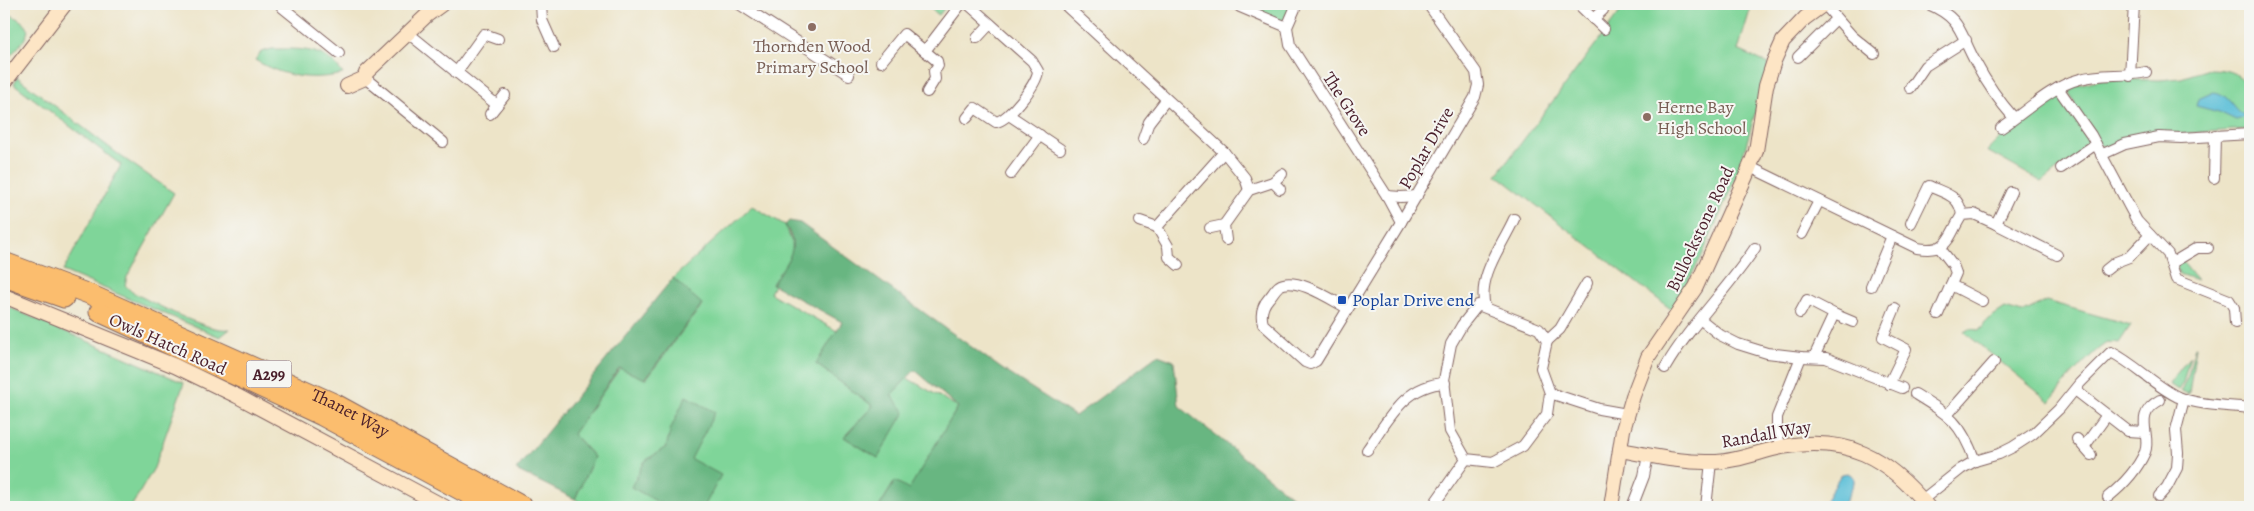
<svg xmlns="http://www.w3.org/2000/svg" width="2254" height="511" font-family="Alegreya,serif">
  <rect width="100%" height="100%" fill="#f6f6f2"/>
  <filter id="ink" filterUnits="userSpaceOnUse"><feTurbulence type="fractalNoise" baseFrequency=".02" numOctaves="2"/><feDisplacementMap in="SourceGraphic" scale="10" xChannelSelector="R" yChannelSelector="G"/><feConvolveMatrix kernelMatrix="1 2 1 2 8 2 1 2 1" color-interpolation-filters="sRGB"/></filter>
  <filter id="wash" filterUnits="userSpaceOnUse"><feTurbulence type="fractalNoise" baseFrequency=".0096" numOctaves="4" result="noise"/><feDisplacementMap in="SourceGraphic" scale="20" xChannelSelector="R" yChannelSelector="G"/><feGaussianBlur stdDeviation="1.12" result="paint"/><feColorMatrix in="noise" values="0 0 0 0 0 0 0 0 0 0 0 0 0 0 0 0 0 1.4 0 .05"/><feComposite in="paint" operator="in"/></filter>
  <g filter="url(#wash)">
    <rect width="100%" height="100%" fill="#ede4c8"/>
    <g fill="#7fd599" stroke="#647a62">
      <polygon points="924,4 948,4 939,15"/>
      <polygon points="1237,4 1297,4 1287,27"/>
      <polygon points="1626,4 1752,4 1738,50 1769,64 1739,170 1701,258 1672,310 1497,175"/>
      <path d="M4 11C10 15 23 20 27 27 32 36 10 56 4 61Z"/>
      <path d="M272 49C302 49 325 47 343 74 311 81 283 77 255 60L261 52Z"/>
      <path d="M2209 69C2254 69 2250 94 2250 129L2175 134C2165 127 2120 145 2107 149L2099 144 2057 170 2042 182 1987 151 2015 123 2054 95 2059 94 2074 107 2075 103 2069 93 2074 86 2100 79 2160 80 2181 78Z"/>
      <path d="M17 77 122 157 174 193 127 277 125 285 132 292C154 303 208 333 230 329L220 337 63 271 121 165 14 84Z"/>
      <polygon points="752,206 785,225 794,248 770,293 837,331 816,364 873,406 844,437 878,458 891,395 907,378 958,407 909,490 895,481 879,507 587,507 575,499 594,457 573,434 620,368 646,379 702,305 673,278"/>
      <polygon points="2181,260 2197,280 2179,274 2176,263"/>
      <path d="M2046 301 2131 325 2119 343C2115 342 2111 342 2107 343 2093 350 2060 388 2050 402L1964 332 1969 329 1978 330 1982 328 1987 320 2005 308 2022 313Z"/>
      <polygon points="4,305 184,383 154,468 131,507 4,507"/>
      <polygon points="2195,346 2196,346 2189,394 2181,391 2188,376"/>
      <polygon points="2190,356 2183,383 2178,390 2169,384"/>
    </g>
    <g fill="#67b681" stroke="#586a56">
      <path d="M789 221 800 223 1002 369 1075 416 1158 355 1174 361 1179 406 1305 507H879L895 481 909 489 958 407 915 370 891 395 905 412 878 458 844 437 873 406 816 364 842 322 772 284C786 261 802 250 785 225Z"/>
      <polygon points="673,278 702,304 645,379 619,368 573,434 594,457 575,499 516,470"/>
      <polygon points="686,396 715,412 691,459 721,475 704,507 667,507 631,487 645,461 666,447 671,428"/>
    </g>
    <g fill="#59bed7" stroke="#526e81">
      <path d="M2214 92C2230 94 2232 110 2244 115L2243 118 2236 120 2219 112 2196 106 2198 99Z"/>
      <polygon points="1848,473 1854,477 1854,483 1843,507 1822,507 1841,474"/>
    </g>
  </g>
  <g filter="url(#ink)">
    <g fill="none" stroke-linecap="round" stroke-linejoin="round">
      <defs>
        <g id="street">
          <polyline points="280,4 282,7 339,53"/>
          <polyline points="541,4 542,20 554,47"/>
          <polyline points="739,4 849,75"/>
          <polyline points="1064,4 1224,152 1245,178 1249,190"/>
          <polyline points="1237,4 1240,7 1287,27"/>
          <polyline points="1297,4 1287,27 1290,45 1387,196 1401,222"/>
          <polyline points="1578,4 1604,29"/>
          <polyline points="1824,4 1852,36 1874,54"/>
          <path d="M1928 4C1963 19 1959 33 1976 63 1986 82 1999 101 2014 118"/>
          <polyline points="1593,19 1603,10"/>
          <polyline points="408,33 497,105"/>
          <polyline points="977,38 990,24"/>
          <polyline points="925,51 961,4"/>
          <polyline points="1798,57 1836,19"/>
          <polyline points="881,62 904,34 937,61 938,66 934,71 935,79 927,92"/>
          <polyline points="456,73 484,34 498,39"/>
          <polyline points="2130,76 2134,4"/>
          <polyline points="365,78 443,142"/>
          <polyline points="1910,88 1925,66 1966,40"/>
          <polyline points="2058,88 2091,135 2137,221 2168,254 2176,279 2229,300 2234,308 2235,323"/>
          <polyline points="490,114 505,95"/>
          <polyline points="1009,115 1060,149"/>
          <path d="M967 118 975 108 996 122C1009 120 1037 84 1038 71L1032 61 968 4"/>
          <path d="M2001 128C2027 111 2050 87 2080 79 2102 73 2124 77 2146 72"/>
          <polyline points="1143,139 1149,122 1166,100"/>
          <polyline points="2101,155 2125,144 2159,137 2181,138 2250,134"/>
          <path d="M1750 167 1917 248C1950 253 1947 238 1962 215L1974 214 1996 224 2011 192"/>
          <polyline points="2061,168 2096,144"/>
          <polyline points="1011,174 1040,135"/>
          <polyline points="2214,178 2215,135"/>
          <polyline points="1273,182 1280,189"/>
          <polyline points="1387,196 1401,197 1417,196"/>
          <polyline points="1140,221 1157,227"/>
          <path d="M1911 223 1929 186C1946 194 1959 195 1962 215"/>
          <polyline points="1996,224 2057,255"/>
          <polyline points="1210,228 1224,225"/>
          <polyline points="1802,234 1819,201"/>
          <polyline points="1226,240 1224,225 1249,190 1273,182 1282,174"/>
          <polyline points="2172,263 2197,248 2208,248"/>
          <polyline points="1178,265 1169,257 1168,246 1157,227 1224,152"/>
          <polyline points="2106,270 2116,262 2129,257 2150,235"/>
          <polyline points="1951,285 1982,301"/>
          <polyline points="1871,286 1892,236"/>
          <polygon points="1478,305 1539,329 1547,341 1541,368 1550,393 1547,414 1523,446 1493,462 1466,459 1450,431 1444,380 1451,344 1462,325"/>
          <path d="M1485 307C1477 276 1502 246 1514 219"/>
          <path d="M1347 308C1332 300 1295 275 1279 286 1275 289 1272 295 1269 298 1262 306 1260 314 1263 324L1305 362 1310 364 1316 361 1401 222 1475 97 1478 85 1476 72 1428 4"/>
          <polyline points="1800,313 1807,300 1834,314"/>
          <polyline points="1938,314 1956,273 1953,265 1939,247"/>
          <polyline points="1700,319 1720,335 1738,344 1767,353 1801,357 1826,358 1902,388"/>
          <polyline points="1547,341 1560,329 1587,283"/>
          <polyline points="1814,357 1834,314 1853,322"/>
          <path d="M1665 368C1690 325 1727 290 1755 248"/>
          <polyline points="1889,384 1906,349 1883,337 1895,308"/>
          <polyline points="2075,390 2128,431 2144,432"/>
          <polyline points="1550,393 1599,409 1627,414"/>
          <path d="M1915 394C1949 415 1961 422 1975 461"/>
          <polyline points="1948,414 1994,362"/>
          <polyline points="2077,439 2091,455"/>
          <polyline points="2084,447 2107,415"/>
          <polyline points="1781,448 1777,433 1777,417 1801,357"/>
          <path d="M1367 450C1388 421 1404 385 1445 383"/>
          <polyline points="2159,496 2167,487 2177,468 2178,453 2176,430 2184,399"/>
          <path d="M2108 497C2123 485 2137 470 2145 452 2152 435 2132 415 2160 400"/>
          <path d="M1922 500 1961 469 1975 461 1999 454 2013 447 2033 434 2059 409 2080 383 2111 352C2135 364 2155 386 2178 397 2197 405 2230 406 2250 408"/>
          <polyline points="1432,507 1466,459"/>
          <polyline points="1632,507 1644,476 1648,455"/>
          <polyline points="1706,507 1711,462"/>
        </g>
        <g id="secondary">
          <polyline points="4,83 65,4"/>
          <polyline points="347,86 365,78 366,73 427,15 442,4"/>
          <polyline points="4,296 175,366 237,396 445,507"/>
          <path d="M1620 450C1650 455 1680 463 1711 462 1735 462 1758 452 1782 447 1847 435 1887 457 1928 507"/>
          <polyline points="1611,507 1623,430 1633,396 1648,357 1696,287 1746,176 1756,151 1766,86 1774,61 1783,41 1805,18 1824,4"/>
        </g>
        <g id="highway">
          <path id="s1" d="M4 262 94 296 336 404 524 507"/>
          <polyline points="4,277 64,298"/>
          <polyline points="99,312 322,416 492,507"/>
        </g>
      </defs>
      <use href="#street" stroke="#836462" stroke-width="12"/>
      <use href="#secondary" stroke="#836462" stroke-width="16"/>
      <use href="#highway" stroke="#836462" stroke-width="21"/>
      <use href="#street" stroke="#fff" stroke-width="10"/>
      <use href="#secondary" stroke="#fde5c5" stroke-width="14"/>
      <use href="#highway" stroke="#fbbd6e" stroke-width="19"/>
    </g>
  </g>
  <g fill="#8d6e63" stroke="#f6f6f2" stroke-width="2">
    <circle cx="812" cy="27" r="5"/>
    <circle cx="1647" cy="117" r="5"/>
  </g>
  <rect fill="#1a4fb4" stroke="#f6f6f2" stroke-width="2" x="1337" y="295" width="10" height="10" rx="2.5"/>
  <g text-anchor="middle" stroke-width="4" stroke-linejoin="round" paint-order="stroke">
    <rect fill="#f6f6f2" stroke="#7e6067" stroke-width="1" x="246.5" y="360.5" width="45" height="27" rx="4"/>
    <g font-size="16" font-weight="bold" fill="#4a1f2b">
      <text x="269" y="380">A299</text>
    </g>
    <g font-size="18" fill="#785e54" stroke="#f6f6f2">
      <text x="812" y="52">Thornden Wood<tspan x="812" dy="21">Primary School</tspan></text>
      <text x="1657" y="113" text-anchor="start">Herne Bay<tspan x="1657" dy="21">High School</tspan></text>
    </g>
    <g font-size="18" fill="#4a1f2b" stroke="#f6f6f2">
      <text transform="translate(1347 104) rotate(57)" y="6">The Grove</text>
      <text transform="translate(1426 148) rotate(-60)" y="6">Poplar Drive</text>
      <text transform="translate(1700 229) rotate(-65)" y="6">Bullockstone Road</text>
      <text transform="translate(168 344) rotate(24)" y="6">Owls Hatch Road</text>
      <text dy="6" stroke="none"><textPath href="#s1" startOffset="378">Thanet Way</textPath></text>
      <text transform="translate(1766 434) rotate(-10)" y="6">Randall Way</text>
    </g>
    <g font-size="18" fill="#164399" stroke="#f6f6f2" text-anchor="start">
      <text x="1352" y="306">Poplar Drive end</text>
    </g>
  </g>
  <rect width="2254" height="511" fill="none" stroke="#f6f6f2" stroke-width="20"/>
</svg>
